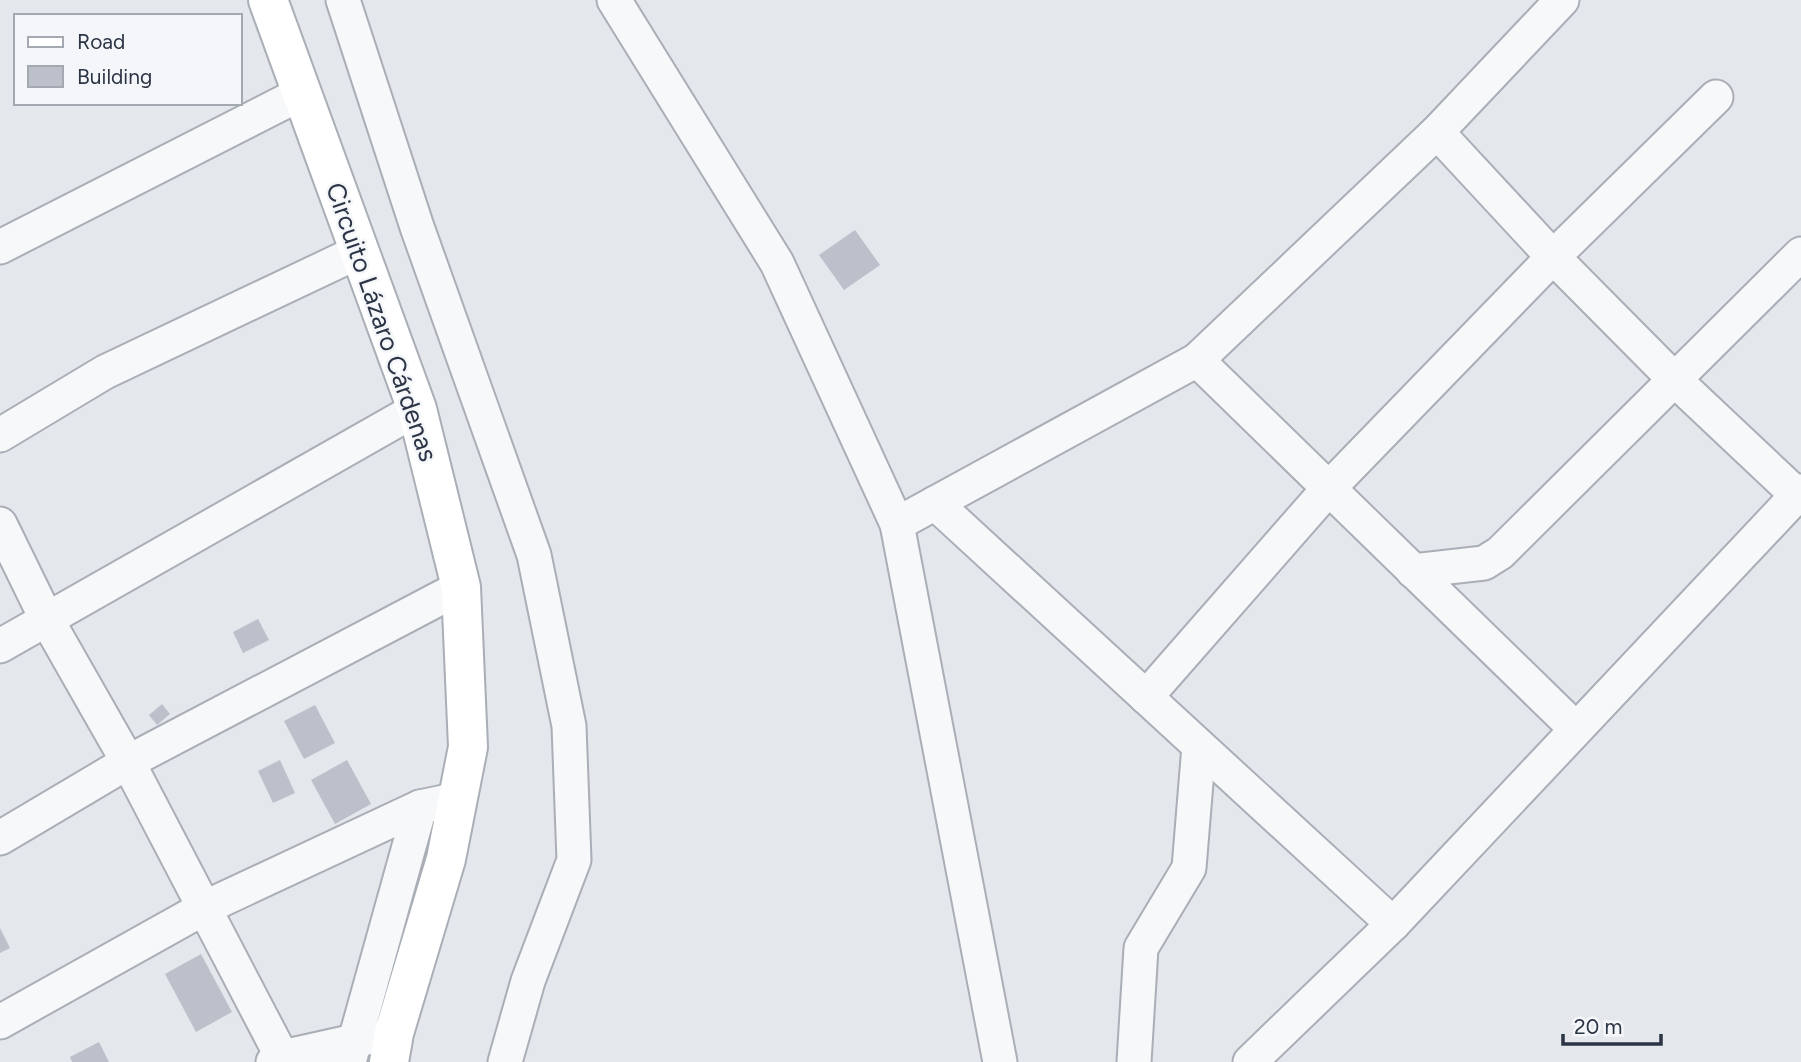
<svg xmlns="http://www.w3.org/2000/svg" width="1801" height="1062" font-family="Figtree,sans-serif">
  <rect width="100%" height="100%" fill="#e4e7ec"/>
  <g fill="#bbc0ca">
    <polygon points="855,230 880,265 844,290 819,255"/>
    <polygon points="258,619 269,640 243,653 233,632"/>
    <polygon points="162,704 170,714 157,725 149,715"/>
    <polygon points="315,705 335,743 304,759 284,721"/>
    <polygon points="280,760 295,793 273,803 258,771"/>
    <polygon points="347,760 371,804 335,824 311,780"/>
    <polygon points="0,928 10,948 0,953"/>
    <polygon points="201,954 232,1012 196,1032 165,974"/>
    <polygon points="99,1042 109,1062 72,1062 70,1057"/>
  </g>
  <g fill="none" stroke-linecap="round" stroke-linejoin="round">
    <defs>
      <g id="street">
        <polyline points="343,0 417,227 534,555 569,726 574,860 528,981 505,1062"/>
        <polyline points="614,0 777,263 897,524 1197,360 1437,132 1562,0"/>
        <polyline points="1437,132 1553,257 1676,381 1797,495"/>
        <polyline points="0,247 302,93"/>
        <polyline points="1197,360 1576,729"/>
        <polyline points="0,435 105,372 360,251"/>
        <polyline points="935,503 1393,924"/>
        <polyline points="0,524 46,618 128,762 282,1057"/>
        <polyline points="897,524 1000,1062"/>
        <polyline points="1413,571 1484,563 1500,553 1801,254"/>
        <polyline points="0,646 417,409"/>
        <polyline points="1146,697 1329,488 1553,257 1716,97"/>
        <polyline points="0,838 128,762 461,587"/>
        <polyline points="0,1022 204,908 420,807 458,799"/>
        <polyline points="273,1062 282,1057 372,1037"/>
        <polyline points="349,1062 420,807"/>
        <polyline points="1134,1062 1141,948 1189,868 1199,746"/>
        <polyline points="1250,1062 1393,924 1801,491"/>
      </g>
      <polyline id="secondary" points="268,0 417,409 461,587 468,747 446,859 394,1033 389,1062"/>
    </defs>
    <use href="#street" stroke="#a9aeb7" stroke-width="37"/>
    <use href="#secondary" stroke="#a9aeb7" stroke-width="42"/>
    <use href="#street" stroke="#f7f8fa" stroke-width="33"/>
    <use href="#secondary" stroke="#fff" stroke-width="38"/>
  </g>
  <g text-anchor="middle" stroke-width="5" stroke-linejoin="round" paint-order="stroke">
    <g font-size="26" fill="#2b3445" stroke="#f4f6f9">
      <text transform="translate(382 322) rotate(71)" y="9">Circuito Lázaro Cárdenas</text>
    </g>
  </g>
  <rect x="14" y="14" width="228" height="91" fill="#f4f6f9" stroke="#a4a8b1" stroke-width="2"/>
  <rect x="28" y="37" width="35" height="10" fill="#ffffff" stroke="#a4a8b1" stroke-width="2"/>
  <text x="77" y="49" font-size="21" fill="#2b3445">Road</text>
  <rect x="28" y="66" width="35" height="21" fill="#bbc0ca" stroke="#a4a8b1" stroke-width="2"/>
  <text x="77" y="84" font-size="21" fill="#2b3445">Building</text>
  <path d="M1563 1034v10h98v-10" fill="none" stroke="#2b3445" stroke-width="3.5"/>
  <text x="1574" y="1034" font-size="21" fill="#2b3445" stroke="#f4f6f9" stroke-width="5" paint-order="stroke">20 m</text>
</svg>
